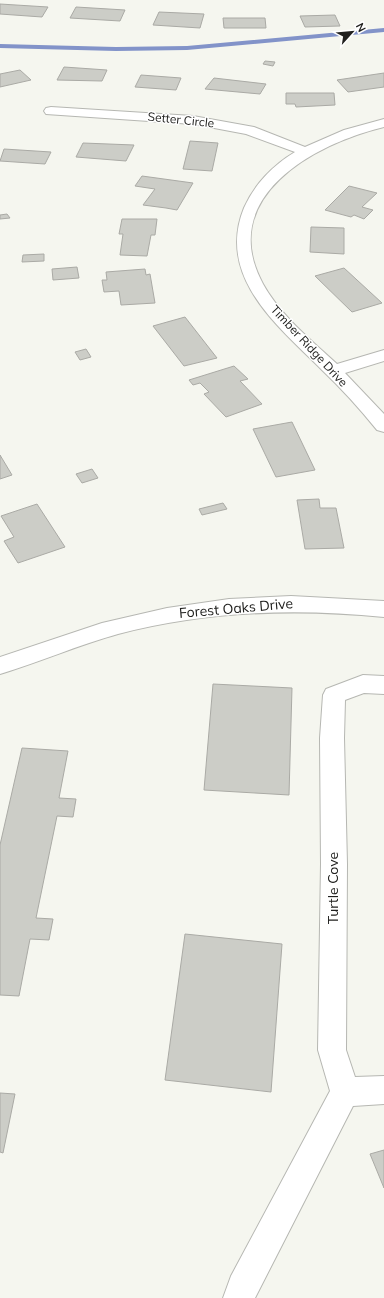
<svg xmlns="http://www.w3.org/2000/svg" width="384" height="1298" font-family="Mulish,sans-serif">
  <rect width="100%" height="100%" fill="#f5f6ef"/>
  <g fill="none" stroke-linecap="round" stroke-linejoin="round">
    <polygon fill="#8293c9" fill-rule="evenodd" points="384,28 384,32 187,50 116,51 0,48 0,44 116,47 187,46"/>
  </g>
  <g fill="#cccdc7" stroke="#aaaaa5">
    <polygon points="0,5 0,4 48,7 42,17 0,14"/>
    <polygon points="76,7 125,10 120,21 70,18"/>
    <polygon points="159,12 204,14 200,28 153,25"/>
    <polygon points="335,15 340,26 305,27 300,16"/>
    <polygon points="223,18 265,18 266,28 224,28"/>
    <polygon points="265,61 275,62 273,66 263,64"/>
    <polygon points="64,67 107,70 102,81 57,80"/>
    <polygon points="20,70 31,80 0,87 0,74"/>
    <polygon points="384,73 384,87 348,92 337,80"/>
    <polygon points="141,75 181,78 176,90 135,87"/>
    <polygon points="214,78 266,84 260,94 205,89"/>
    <polygon points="286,93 334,93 335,105 296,107 295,104 286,104"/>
    <polygon points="190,141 218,143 212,171 183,169"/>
    <polygon points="83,143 134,145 126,161 76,157"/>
    <polygon points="4,149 51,152 45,164 0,161"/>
    <polygon points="142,176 193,183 177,210 166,208 143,205 155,189 135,186"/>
    <polygon points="349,186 377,193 362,207 373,210 364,219 354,215 351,217 325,210"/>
    <polygon points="7,214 10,218 0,219 0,215"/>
    <polygon points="122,219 157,219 155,235 151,235 147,256 120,255 123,234 119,234"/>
    <polygon points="311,227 344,228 344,254 310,252"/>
    <polygon points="44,254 44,261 22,262 23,255"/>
    <polygon points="77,267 79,278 53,280 52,269"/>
    <polygon points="344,268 382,303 352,312 315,276"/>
    <polygon points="145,269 146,275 150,274 155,303 121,305 119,291 104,292 102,280 107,280 106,272"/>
    <polygon points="185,317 217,358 184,366 153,326"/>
    <polygon points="86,349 91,357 80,360 75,352"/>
    <polygon points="234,366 248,379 240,381 262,404 226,417 204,394 209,392 200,383 193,385 189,380"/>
    <polygon points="292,422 315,470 276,477 253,429"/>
    <polygon points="0,455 12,475 0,479"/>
    <polygon points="92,469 98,478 82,483 76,474"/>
    <polygon points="319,499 320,508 336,508 344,548 305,549 297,500"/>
    <polygon points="223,503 227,509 202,515 199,509"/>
    <polygon points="37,504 65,547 18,563 4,541 14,537 1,516"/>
    <polygon points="213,684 292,688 289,795 204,790"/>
    <polygon points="22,748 68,751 59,798 76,799 73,817 57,816 36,918 53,919 49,940 30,939 19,996 0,995 0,845"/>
    <polygon points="185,934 282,944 271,1092 165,1080"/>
    <polygon points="0,1093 15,1094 3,1153 0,1152"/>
    <polygon points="384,1150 384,1188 370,1154"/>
  </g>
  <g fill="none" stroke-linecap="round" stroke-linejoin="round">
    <defs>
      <g id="minor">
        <path d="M51 107 193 116 254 127 305 147 344 130 384 119V127C314 144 216 197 263 284 280 315 311 340 337 364L384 350V361L345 373 384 414V432L377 430C360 409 342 389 322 370 278 326 216 277 244 208 254 185 273 165 295 152L246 134 193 124 46 114 44 111 46 108Z"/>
        <path d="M291 596 384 601V617C294 608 206 611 118 634 78 645 40 662 0 674V657L102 623 167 608 229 599Z"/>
        <polygon points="363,675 384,676 384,694 364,693 345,700 344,738 347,864 346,1050 355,1077 384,1076 384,1104 353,1106 255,1298 223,1298 231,1276 330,1091 318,1050 321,864 320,738 323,695 326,689"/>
      </g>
    </defs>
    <use href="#minor" stroke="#b6b7b2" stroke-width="2"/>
    <use href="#minor" fill="#fff" fill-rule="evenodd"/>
  </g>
  <g text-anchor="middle" stroke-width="3" stroke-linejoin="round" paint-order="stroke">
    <g font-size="12" fill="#20201e" stroke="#fff">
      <text transform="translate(181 120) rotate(6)" y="4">Setter Circle</text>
      <text transform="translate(309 346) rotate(47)" y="4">Timber Ridge Drive</text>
    </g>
    <g font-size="14" fill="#20201e" stroke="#fff">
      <text transform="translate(236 608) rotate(-5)" y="5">Forest Oaks Drive</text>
      <text transform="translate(333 888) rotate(-90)" y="5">Turtle Cove</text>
    </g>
  </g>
  <g transform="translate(352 32) rotate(63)" stroke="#ffffff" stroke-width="3" paint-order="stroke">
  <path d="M0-3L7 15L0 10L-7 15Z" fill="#20201e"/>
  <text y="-6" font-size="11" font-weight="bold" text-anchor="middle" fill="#20201e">N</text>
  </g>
</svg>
